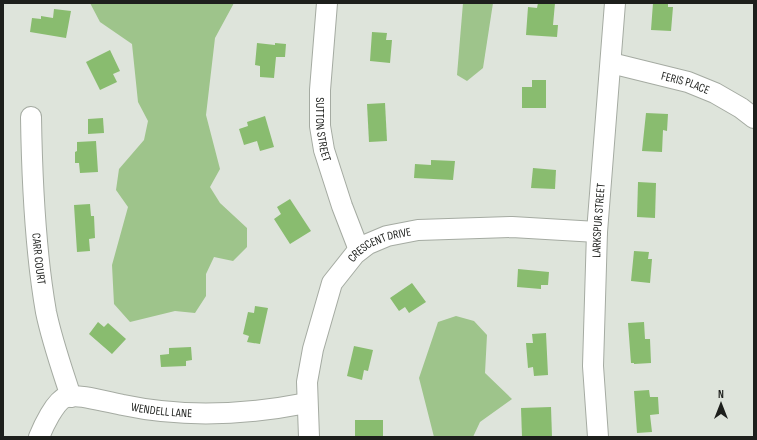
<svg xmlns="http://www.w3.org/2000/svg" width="757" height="440" font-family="'Sofia Sans Condensed',sans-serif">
  <rect width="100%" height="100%" fill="#dee4db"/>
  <g fill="#9ec48b">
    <polygon points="90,3 234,3 215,38 206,115 220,169 210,187 220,203 247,228 247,247 233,261 214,257 206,274 206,296 195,313 175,311 130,322 114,304 112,265 128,207 116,190 119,169 144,140 148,121 138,102 132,44 100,22"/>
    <polygon points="463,3 493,3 483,68 467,81 457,75"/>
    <polygon points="456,316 474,321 487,335 485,373 512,399 480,422 473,437 434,437 419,378 438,322"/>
  </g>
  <g fill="#89bc6f">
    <polygon points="538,3 555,3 553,25 558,25 557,37 526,35 528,7 537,8"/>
    <polygon points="653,3 668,3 668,7 673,7 671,31 651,30"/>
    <polygon points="54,9 71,11 66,38 30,32 32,18 41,19 41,16 53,18"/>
    <polygon points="372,32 387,33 386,40 392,40 390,63 370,61"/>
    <polygon points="257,43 275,45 275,43 286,44 285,57 276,57 274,78 260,77 260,66 255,65"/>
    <polygon points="110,50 120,71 113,74 117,82 100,90 86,62"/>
    <polygon points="532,80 546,80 546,108 522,108 522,87 532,87"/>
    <polygon points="385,103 387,141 369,142 367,104"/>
    <polygon points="646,113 668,114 667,131 663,130 662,152 642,151"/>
    <polygon points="265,116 274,147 260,151 257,141 244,145 239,129 248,126 247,122"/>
    <polygon points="103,118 104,133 88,134 88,119"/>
    <polygon points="96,141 98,172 80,173 79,163 75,163 75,152 77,151 77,142"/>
    <polygon points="431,160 455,161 453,180 414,178 415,164 431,165"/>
    <polygon points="533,168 556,170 555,189 531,188"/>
    <polygon points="638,182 656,183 655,218 637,217"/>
    <polygon points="290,199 311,231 290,244 274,219 281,214 277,207"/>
    <polygon points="90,204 91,216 94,216 95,238 89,239 90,251 77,252 74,205"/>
    <polygon points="634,251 649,252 648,259 652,259 650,283 631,281"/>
    <polygon points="518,269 549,272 548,285 541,285 541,289 517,287"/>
    <polygon points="412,283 426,302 409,313 405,307 399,311 390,298"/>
    <polygon points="255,306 268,308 260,344 247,342 249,336 243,334 248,312 254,313"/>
    <polygon points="98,322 104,327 108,323 126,339 112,354 89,334"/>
    <polygon points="644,322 645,339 650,339 651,363 634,364 634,363 631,363 628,323"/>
    <polygon points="546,333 548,375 534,376 533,367 528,368 526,343 533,343 532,334"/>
    <polygon points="354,346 373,350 368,371 364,370 362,380 347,376"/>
    <polygon points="191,347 192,360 186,361 186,366 161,367 160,355 169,354 169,348"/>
    <polygon points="649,390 650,397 658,397 659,414 650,415 652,432 637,433 634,391"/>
    <polygon points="551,407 552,437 522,437 521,408"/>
    <rect x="355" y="420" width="28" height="17"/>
  </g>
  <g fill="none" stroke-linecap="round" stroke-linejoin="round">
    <defs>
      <g id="minor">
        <path id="s1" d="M327 3 320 90V126L324 150 342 206 359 250"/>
        <path id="s2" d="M611 63 688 82 715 93 741 108 754 118"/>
        <path id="s3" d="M31 117C32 181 35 249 46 312 52 341 62 369 71 397"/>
        <path id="s4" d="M39 437C43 427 55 401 66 397 76 393 111 403 123 405 184 418 246 415 307 403"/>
        <path id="s5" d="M309 437 307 382 313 349 332 283 355 254 368 244 387 236 418 230 512 227 597 232"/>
        <path id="s6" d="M598 437 593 366 597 232 615 3"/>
      </g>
    </defs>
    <use href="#minor" stroke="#a5aba2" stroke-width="22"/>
    <use href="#minor" stroke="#fff" stroke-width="20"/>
  </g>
  <g text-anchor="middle" stroke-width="3" stroke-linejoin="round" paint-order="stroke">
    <g font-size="12" fill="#1d1f1c" stroke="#dee4db">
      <text dy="4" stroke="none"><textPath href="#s2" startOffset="77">FERIS PLACE</textPath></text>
      <text dy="4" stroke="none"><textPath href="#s1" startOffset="127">SUTTON STREET</textPath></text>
      <text dy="4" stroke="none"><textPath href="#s6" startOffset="217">LARKSPUR STREET</textPath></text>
      <text dy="4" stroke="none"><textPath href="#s5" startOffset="221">CRESCENT DRIVE</textPath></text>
      <text dy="4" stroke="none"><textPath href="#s3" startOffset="142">CARR COURT</textPath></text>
      <text dy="4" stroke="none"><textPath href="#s4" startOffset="146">WENDELL LANE</textPath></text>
    </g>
  </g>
  <rect width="757" height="440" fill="none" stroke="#1d1f1c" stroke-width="8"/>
  <g transform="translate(721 404)" stroke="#dee4db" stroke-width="3" paint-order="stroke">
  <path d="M0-3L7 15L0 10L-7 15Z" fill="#1d1f1c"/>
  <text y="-6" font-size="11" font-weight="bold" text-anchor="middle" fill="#1d1f1c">N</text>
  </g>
</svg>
